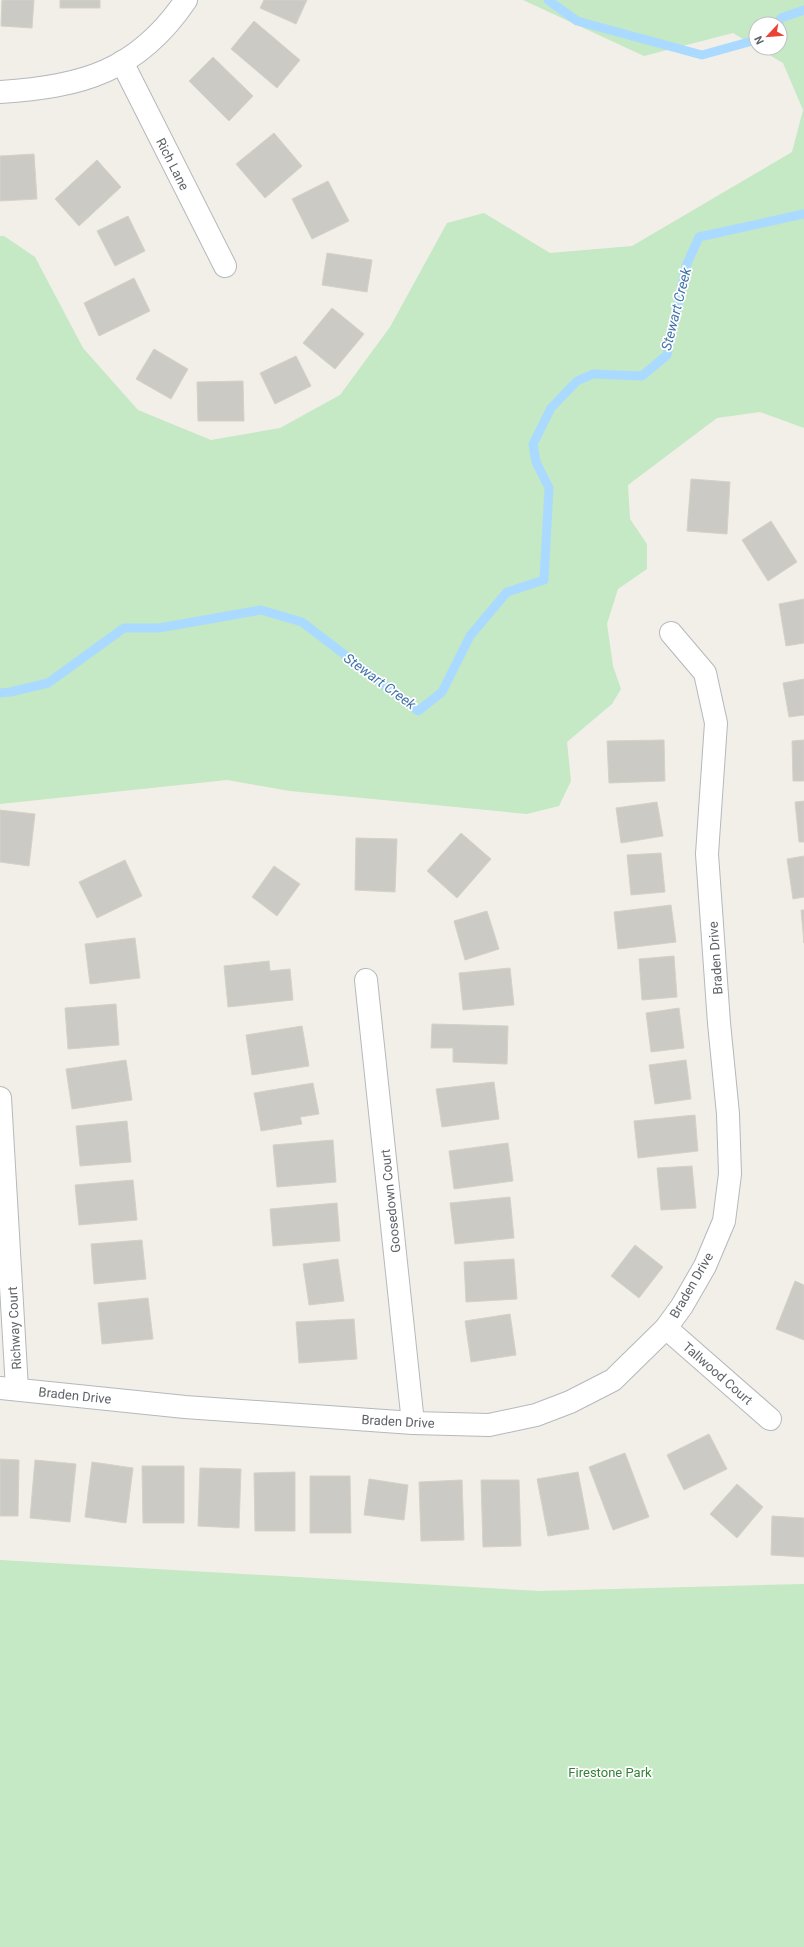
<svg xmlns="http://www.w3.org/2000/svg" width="804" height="1947" font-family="Roboto,sans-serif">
  <rect width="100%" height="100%" fill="#f1efe8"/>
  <g fill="#c5e8c5">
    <polygon points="523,0 804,0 804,428 760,412 717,418 628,485 630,519 647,544 647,569 618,589 607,624 613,666 621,689 612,704 567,742 571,781 559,806 527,814 290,791 227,780 0,804 0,236 4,236 35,257 83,348 138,410 211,440 280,428 340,395 390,327 447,223 484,213 550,253 632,246 792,152 803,110 783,63 758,48 780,48 780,24 756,24 756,47 733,33 644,56"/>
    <polygon points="0,1560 540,1591 804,1584 804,1947 0,1947"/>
  </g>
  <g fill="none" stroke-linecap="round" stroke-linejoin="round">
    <g stroke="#aadaff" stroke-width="9">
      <polyline points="548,0 577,21 702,55 756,40"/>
      <polyline points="778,24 781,18 804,10"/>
      <polyline points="0,693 10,692 48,683 124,628 159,628 261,610 302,622 418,711 442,692 470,636 507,592 544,580 549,488 536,462 533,444 551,408 577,381 593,374 642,376 667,355 686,266 699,237 804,214"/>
    </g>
  </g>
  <g fill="#cccac5" stroke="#d6d1c6">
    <polygon points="2,0 34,0 32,28 1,26"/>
    <rect x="60" y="0" width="40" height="8"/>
    <polygon points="264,0 307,0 296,24 260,8"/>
    <polygon points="254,21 300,60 277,88 231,49"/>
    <polygon points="213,57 253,96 229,121 189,81"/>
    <polygon points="274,133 302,166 265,198 236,164"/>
    <polygon points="34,154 37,199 0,201 0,156"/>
    <polygon points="97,160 121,187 79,226 55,199"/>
    <polygon points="328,181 349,221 312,239 292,199"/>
    <polygon points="128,216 145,251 115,266 97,231"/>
    <polygon points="327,253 372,260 367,292 322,285"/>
    <polygon points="134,278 150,311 99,336 84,303"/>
    <polygon points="332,308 364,334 335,369 303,343"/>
    <polygon points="154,349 188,369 171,399 136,379"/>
    <polygon points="296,356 311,386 275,404 260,373"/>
    <polygon points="243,381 244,421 198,421 197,382"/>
    <polygon points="691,479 730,482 727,534 687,531"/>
    <polygon points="771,521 797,562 768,581 742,540"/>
    <polygon points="804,599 804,643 786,646 779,604"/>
    <polygon points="804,679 804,715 789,717 783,683"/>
    <polygon points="664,740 665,781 609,783 607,741"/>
    <polygon points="804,740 804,781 793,781 792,741"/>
    <polygon points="804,801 804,842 799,842 795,802"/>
    <polygon points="657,802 663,836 621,843 616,808"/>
    <polygon points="0,810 35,814 29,866 0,862"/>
    <polygon points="461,833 491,859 457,898 427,871"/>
    <polygon points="356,838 397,839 395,892 355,890"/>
    <polygon points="661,853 665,892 631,895 627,855"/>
    <polygon points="804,856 804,897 793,899 787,859"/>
    <polygon points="125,860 142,896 97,918 79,882"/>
    <polygon points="274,866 300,884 277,916 252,897"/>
    <polygon points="671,905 676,942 618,949 614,912"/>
    <polygon points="801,910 804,910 804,943"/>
    <polygon points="487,911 499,949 465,960 454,921"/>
    <polygon points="135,938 140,978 90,984 85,944"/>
    <polygon points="674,956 677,997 642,1000 639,959"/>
    <polygon points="269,961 270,971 290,969 293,1000 228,1007 224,966"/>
    <polygon points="510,968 514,1005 463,1010 459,973"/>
    <polygon points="116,1004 119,1045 68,1049 65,1008"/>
    <polygon points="679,1008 684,1048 651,1052 646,1013"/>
    <polygon points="432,1024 508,1026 507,1064 453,1062 453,1048 431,1048"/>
    <polygon points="302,1026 309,1066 252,1075 246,1035"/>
    <polygon points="126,1060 132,1100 72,1109 66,1069"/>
    <polygon points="686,1060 691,1099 655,1104 649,1065"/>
    <polygon points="494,1082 499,1119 442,1127 436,1089"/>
    <polygon points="313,1083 319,1114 300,1117 302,1124 261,1131 254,1093"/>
    <polygon points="695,1115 698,1151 638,1158 634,1121"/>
    <polygon points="127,1121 131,1162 80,1166 76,1126"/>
    <polygon points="333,1140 336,1182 277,1187 273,1145"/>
    <polygon points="508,1143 513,1181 454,1189 449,1151"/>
    <polygon points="692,1166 696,1208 661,1210 657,1168"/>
    <polygon points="133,1180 137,1220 79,1225 75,1185"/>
    <polygon points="510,1197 514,1238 455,1244 450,1203"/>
    <polygon points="337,1203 340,1241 273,1246 270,1209"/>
    <polygon points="142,1240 146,1279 94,1284 91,1244"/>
    <polygon points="635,1245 663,1267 639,1298 611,1276"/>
    <polygon points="338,1259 344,1301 309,1305 303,1264"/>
    <polygon points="514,1259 517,1299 466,1302 464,1262"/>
    <polygon points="795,1281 804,1285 804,1340 776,1329"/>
    <polygon points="148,1298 153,1339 102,1344 98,1303"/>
    <polygon points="510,1314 516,1355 471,1362 465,1321"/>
    <polygon points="354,1319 357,1359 299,1363 296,1322"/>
    <polygon points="709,1434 727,1469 684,1490 667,1455"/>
    <polygon points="625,1453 649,1517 613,1530 589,1467"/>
    <polygon points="0,1459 19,1460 18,1516 0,1516"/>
    <polygon points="35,1460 76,1464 70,1522 30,1518"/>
    <polygon points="92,1462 133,1468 126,1523 85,1517"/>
    <polygon points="142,1466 184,1466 184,1523 143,1523"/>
    <polygon points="200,1468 241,1469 239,1528 198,1526"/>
    <polygon points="295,1472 295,1531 255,1531 254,1473"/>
    <polygon points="578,1472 589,1529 548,1536 537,1479"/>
    <polygon points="310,1476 350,1476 351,1533 310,1533"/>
    <polygon points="369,1479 408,1485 404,1520 364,1515"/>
    <polygon points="462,1480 464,1540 421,1541 419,1482"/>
    <polygon points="481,1480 519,1480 521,1546 483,1547"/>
    <polygon points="737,1484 763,1507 737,1538 710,1514"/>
    <polygon points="772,1516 804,1518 804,1557 771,1555"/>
  </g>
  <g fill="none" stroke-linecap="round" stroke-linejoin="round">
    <defs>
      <g id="street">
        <polyline points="122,62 225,266"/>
        <path d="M0 92C82 87 138 71 186 0"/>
        <polyline points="366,980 413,1423"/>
        <polyline points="0,1098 17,1389"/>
        <polyline points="666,1328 770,1419"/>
        <polyline points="0,1388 185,1407 413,1423 489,1425 536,1415 570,1402 613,1380 666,1328 682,1306 705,1266 724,1221 730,1174 728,1114 719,1023 707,854 716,723 705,673 671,633"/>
      </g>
    </defs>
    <use href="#street" stroke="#b5b8bc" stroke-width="24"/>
    <use href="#street" stroke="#fff" stroke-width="22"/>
  </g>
  <g text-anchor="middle" stroke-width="3.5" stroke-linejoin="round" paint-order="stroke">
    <g font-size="13" fill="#5f6368" stroke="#fff">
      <text transform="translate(173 164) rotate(63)" y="5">Rich Lane</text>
      <text transform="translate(715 958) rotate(-94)" y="5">Braden Drive</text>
      <text transform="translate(390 1201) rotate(-96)" y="5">Goosedown Court</text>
      <text transform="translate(691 1285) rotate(-60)" y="5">Braden Drive</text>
      <text transform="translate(14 1328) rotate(-93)" y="5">Richway Court</text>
      <text transform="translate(718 1373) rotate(41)" y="5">Tallwood Court</text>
      <text transform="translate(75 1395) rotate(6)" y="5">Braden Drive</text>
      <text transform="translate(398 1421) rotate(3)" y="5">Braden Drive</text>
    </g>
    <g font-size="13" fill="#348238" stroke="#fff">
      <text x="610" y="1777">Firestone Park</text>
    </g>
    <g font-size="14" font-style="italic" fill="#4174aa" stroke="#fff">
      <text transform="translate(676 309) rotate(-76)" y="5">Stewart Creek</text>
      <text transform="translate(380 681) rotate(36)" y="5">Stewart Creek</text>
    </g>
  </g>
  <g transform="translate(768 36) rotate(244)"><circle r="19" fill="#ffffff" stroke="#bfc1c3"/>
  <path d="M0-3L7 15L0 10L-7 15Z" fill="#ea4335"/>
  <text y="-6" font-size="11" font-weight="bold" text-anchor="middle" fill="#5f6368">N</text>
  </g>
</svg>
